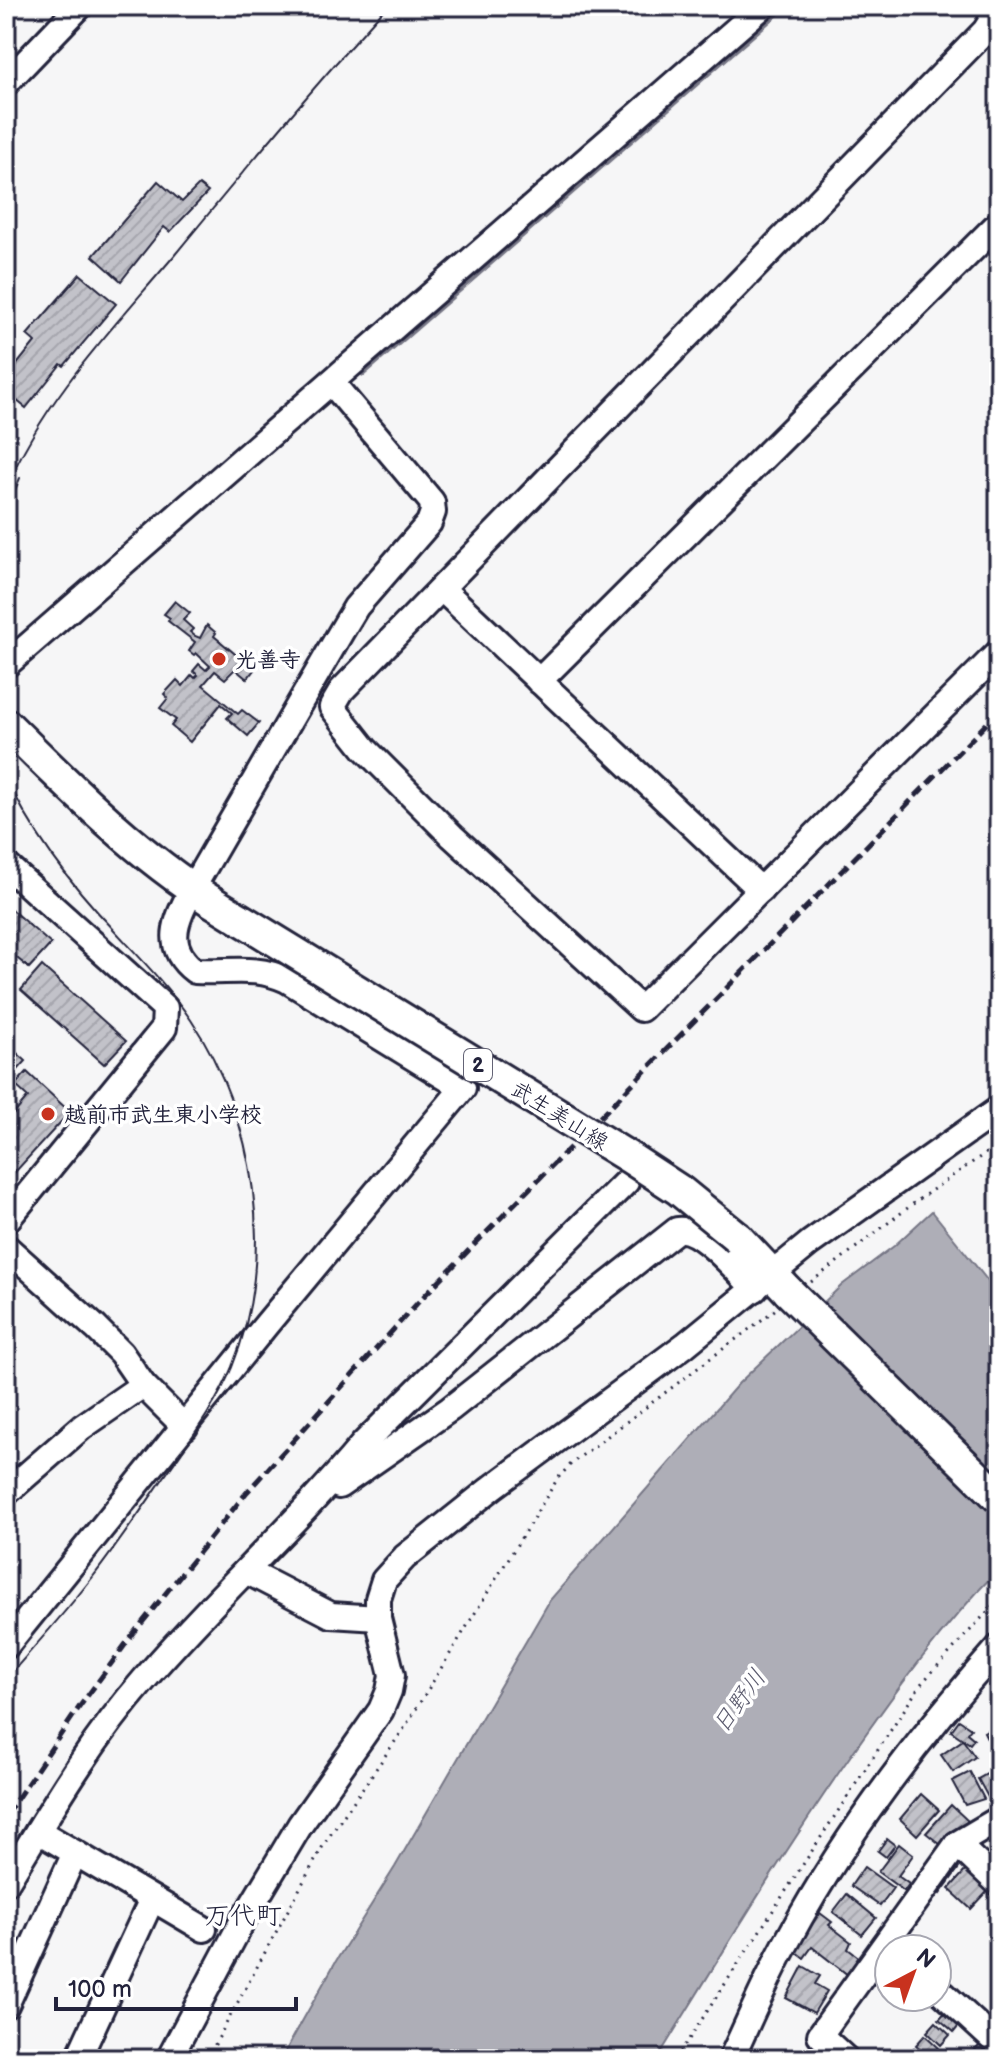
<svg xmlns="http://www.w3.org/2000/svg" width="1005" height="2065" font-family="'Balsamiq Sans','Klee One',sans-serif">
  <defs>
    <pattern id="building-hatch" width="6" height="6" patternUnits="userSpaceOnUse" patternTransform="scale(2)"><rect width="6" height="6" fill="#c2c2c9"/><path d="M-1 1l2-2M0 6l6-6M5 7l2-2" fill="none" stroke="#a6a6ae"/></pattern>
  </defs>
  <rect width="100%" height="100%" fill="#f6f6f7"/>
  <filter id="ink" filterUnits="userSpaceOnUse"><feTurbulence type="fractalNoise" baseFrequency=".0125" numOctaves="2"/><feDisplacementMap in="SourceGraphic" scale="16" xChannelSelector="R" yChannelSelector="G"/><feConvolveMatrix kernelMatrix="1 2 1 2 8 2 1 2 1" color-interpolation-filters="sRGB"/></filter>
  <g filter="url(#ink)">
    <path fill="#aeaeb7" stroke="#767685" stroke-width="2" d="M932 1211 999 1295V1569C943 1626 897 1689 851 1755 782 1854 720 1957 657 2059H281L336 1961 395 1867 550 1600 739 1383 842 1285 894 1246Z"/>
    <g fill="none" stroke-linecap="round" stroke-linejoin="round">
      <polyline stroke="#767685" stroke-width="5" points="363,374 786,6"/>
    </g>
    <g fill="url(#building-hatch)" stroke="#22223b" stroke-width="2">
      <polygon points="158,181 182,202 199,185 208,192 170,232 164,227 121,281 93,256"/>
      <polygon points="80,274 116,304 64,366 61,364 26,408 6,392 6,378 35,342 27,335"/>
      <polygon points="175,601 190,613 183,620 193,629 190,632 195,636 200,638 207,625 216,633 214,636 240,658 247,650 249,652 247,655 255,662 252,666 254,670 247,679 235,669 225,679 215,671 203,685 238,714 242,710 259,723 248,736 227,718 232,713 221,704 190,742 171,726 176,720 160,708 168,698 164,694 177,680 183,686 192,675 195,678 198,675 193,671 199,664 206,670 210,666 196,653 194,655 189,651 195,642 168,621 170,618 164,614"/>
      <polygon points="6,905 51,944 29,968 6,949"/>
      <polygon points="42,966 126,1041 104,1064 21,990"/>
      <polygon points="6,1043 26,1061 6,1083"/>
      <polygon points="27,1072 70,1112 6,1182 6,1123 28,1097 15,1085"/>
      <polygon points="959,1720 971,1728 967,1733 974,1739 970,1744 951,1731"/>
      <polygon points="999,1724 999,1744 992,1748 984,1732"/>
      <polygon points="963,1740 975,1757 953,1772 941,1755"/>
      <polygon points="992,1771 999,1783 999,1794 989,1799 978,1779"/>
      <polygon points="970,1772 984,1799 965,1805 952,1781"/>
      <polygon points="921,1794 939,1810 917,1835 900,1819"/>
      <polygon points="951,1805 968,1821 958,1832 955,1830 941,1845 926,1833"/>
      <polygon points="887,1839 895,1845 886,1857 878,1851"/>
      <polygon points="899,1844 913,1855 898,1876 909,1884 904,1891 878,1872"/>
      <polygon points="954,1864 959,1868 940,1894 932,1887"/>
      <polygon points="864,1867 893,1888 880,1906 851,1886"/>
      <polygon points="966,1870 988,1891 971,1909 949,1889"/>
      <polygon points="847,1894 876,1918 862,1935 833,1912"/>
      <polygon points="820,1913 832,1922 829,1925 851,1942 848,1949 861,1959 848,1975 812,1947 804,1958 792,1949"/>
      <polygon points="803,1966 820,1976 815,1984 827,1991 814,2013 786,1998"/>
      <polygon points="948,2009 963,2021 954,2032 939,2019"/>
      <polygon points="936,2022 950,2035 941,2045 927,2032"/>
      <polygon points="925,2035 938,2047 929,2057 916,2045"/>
      <polygon points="983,2042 998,2055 994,2059 981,2059 973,2052"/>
      <polygon points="914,2048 925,2059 904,2058"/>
    </g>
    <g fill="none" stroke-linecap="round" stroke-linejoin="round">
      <defs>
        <g id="minor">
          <polyline points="999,9 985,31 342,690 332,707 365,749 452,836 641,1009 999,652"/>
          <polyline points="6,83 80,6"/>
          <polyline points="442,589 761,890"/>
          <polyline points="6,665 763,6"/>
          <polyline points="539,681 999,223"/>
          <polyline points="6,865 165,1008 164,1028 6,1221"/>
          <polyline points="6,1247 96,1328 121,1353 143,1385 185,1427"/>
          <path d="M339 1486 450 1409 677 1230C701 1226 738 1273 755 1289"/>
          <polyline points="6,1493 82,1427 143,1385"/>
          <polyline points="246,1571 331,1615 378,1618"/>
          <path d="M6 1646 266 1325 463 1088 287 980C255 965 229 973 195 971 162 946 177 919 192 889L341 632 356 607 429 523 433 512 432 502 332 383"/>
          <polyline points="38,1831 204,1929"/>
          <polyline points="957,1844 999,1884"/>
          <path d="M6 1883C49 1813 89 1743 143 1681 213 1599 294 1527 363 1444L626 1182"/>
          <polyline points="937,1988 999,2045"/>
          <polyline points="6,2005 75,1853"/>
          <polyline points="78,2059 152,1899"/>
          <polyline points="169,2059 242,1922 300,1825 381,1710 389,1691 392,1675 378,1618 378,1599 384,1580 405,1557 493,1487 685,1345 810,1243 999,1109"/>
          <path d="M731 2059C750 2019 767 1977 789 1938 845 1834 920 1736 999 1647"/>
          <polyline points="846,2059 820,2035 957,1844 999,1819"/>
        </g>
        <g id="major">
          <path d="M6 724C71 788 134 852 211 901"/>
          <polyline points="738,1238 789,1292"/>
        </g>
      </defs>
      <use href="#minor" stroke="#22223b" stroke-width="30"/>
      <use href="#major" stroke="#22223b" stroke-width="36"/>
      <g stroke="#22223b" stroke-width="3" stroke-dasharray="2 6" stroke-linecap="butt">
        <polyline points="6,532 11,520"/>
        <polyline points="811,1282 922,1197 999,1144"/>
        <polyline points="207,2059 324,1844 405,1727 558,1478 572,1463 776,1309"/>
        <polyline points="676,2059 921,1684 999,1599"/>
      </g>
      <use href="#minor" stroke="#fff" stroke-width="24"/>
      <use href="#major" stroke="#fff" stroke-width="30"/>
      <g stroke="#22223b" stroke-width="2">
        <path d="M6 488C43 400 112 329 173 257 243 172 313 87 387 6"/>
        <polyline points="6,511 20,478"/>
        <path d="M6 776C32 835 72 886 117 933 143 961 169 988 191 1020 256 1117 277 1258 232 1367 217 1404 192 1437 169 1470 144 1506 119 1543 92 1578 65 1613 35 1646 6 1679"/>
      </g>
      <polyline stroke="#22223b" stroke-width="5" stroke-dasharray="12 6" stroke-linecap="butt" points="6,1815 80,1706 133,1634 247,1492 421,1299 999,711"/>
      <defs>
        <g id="major-bridge">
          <polyline points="211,901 630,1158 679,1190 738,1238"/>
          <polyline points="789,1292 999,1498"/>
        </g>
      </defs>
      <use href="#major-bridge" stroke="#22223b" stroke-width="36" stroke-linecap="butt"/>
      <use href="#major-bridge" stroke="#fff" stroke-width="30"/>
    </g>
  </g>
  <g fill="#c8321e" stroke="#fff" stroke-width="3">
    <circle cx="219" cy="659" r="8"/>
    <circle cx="48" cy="1114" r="8"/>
  </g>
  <g text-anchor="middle" stroke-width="7" stroke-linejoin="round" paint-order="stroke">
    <rect fill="#fff" stroke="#646476" stroke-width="2" x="464" y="1049" width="28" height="32" rx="6"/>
    <g font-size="20" font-weight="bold" fill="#22223b">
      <text x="478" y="1072">2</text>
    </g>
    <g font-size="22" font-weight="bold" fill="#22223b" stroke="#fff" text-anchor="start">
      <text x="235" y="667">光善寺</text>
      <text x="64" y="1122">越前市武生東小学校</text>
    </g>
    <g font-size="22" fill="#22223b" stroke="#fff">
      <text transform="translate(560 1115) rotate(32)" y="8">武生美山線</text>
    </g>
    <g font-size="24" font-style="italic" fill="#5a5a6d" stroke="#fff">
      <text transform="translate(739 1701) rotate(-54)" y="8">日野川</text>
    </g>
    <g font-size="26" fill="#22223b" stroke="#fff">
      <text x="243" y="1924">万代町</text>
    </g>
  </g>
  <rect width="1005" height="2065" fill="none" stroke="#fff" stroke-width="32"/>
  <rect x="16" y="16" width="973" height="2033" fill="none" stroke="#22223b" stroke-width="3" filter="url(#ink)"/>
  <g transform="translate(913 1973) rotate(41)"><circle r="38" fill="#ffffff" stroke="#a7a7b1" stroke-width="2"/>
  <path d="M0-6L14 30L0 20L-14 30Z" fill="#c8321e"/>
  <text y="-12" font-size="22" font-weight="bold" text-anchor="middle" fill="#22223b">N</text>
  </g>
  <path d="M56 1997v12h240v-12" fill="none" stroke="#22223b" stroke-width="4"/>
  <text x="68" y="1997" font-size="24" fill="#22223b" stroke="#ffffff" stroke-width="6" paint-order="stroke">100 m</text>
</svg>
